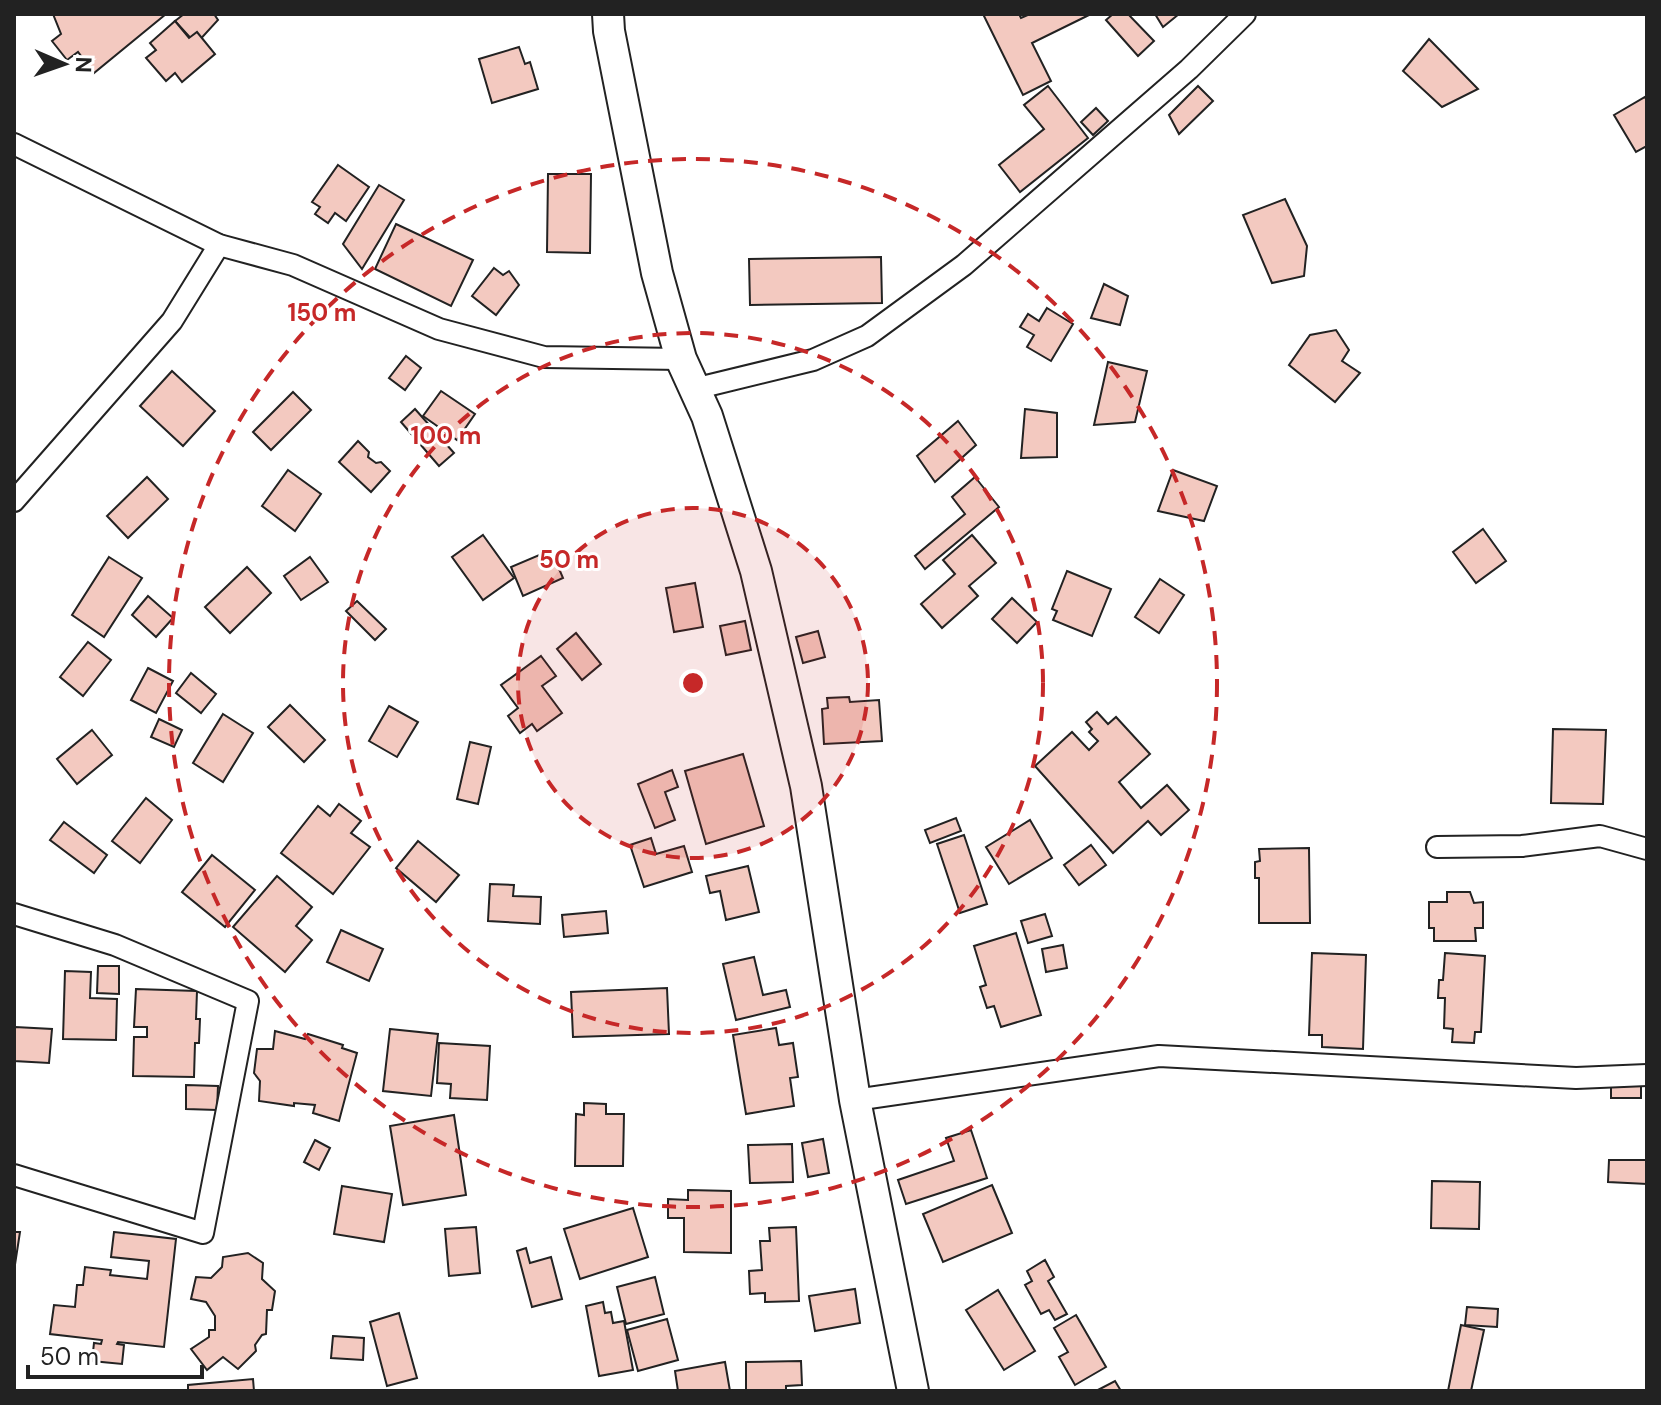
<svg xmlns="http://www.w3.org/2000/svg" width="1661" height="1405" font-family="'DM Sans',sans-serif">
  <rect width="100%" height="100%" fill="#fff"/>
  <g fill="#f3c9c0" stroke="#222" stroke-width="2">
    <polygon points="53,14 166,14 94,73 78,52 67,60 52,41 61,34"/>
    <polygon points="184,14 214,14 218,20 196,44 175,21"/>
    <polygon points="983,14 1019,14 1021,18 1030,14 1091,14 1032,43 1051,81 1023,95"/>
    <polygon points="1113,14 1128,14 1154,41 1138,56 1106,20"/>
    <polygon points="1155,14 1179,14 1163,27"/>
    <polygon points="175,21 189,38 197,32 215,54 182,82 175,73 166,81 146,58 156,50 150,43"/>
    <polygon points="1429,39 1478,89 1442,107 1403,71"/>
    <polygon points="519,47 525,64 530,62 538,89 492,103 479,59"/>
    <polygon points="1048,86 1088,138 1020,192 999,165 1044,129 1024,105"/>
    <polygon points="1198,86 1213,101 1179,134 1169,115"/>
    <polygon points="1645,97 1647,101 1647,146 1636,152 1614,115"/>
    <polygon points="1096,108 1108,121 1093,135 1081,122"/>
    <polygon points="338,165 369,187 346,221 335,213 328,223 315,214 320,207 312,202"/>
    <polygon points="548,174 591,174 590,253 547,252"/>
    <polygon points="379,185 404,200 362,269 343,244"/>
    <polygon points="1285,199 1307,246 1304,276 1272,283 1243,215"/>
    <polygon points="396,224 473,260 451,306 375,269"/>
    <polygon points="881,257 882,303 750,305 749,259"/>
    <polygon points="494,268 503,275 509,271 519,285 496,315 472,296"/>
    <polygon points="1104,284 1128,296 1120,325 1091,318"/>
    <polygon points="1047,308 1073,324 1051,361 1027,347 1034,335 1020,327 1028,314 1039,321"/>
    <polygon points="1336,330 1349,350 1342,361 1360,373 1335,402 1289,365 1310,335"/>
    <polygon points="406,356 421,368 405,390 389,378"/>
    <polygon points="1108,362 1147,371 1135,422 1094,425"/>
    <polygon points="172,371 215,411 183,446 140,406"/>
    <polygon points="441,391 475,414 457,440 423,416"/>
    <polygon points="293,392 311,410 271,450 253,432"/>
    <polygon points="415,409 454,453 439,466 401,422"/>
    <polygon points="1025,409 1057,413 1057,457 1021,458"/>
    <polygon points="958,421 976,445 935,482 917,456"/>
    <polygon points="358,441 369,452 368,457 376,463 381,462 390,471 371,492 339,462"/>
    <polygon points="288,470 321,494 295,531 262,506"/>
    <polygon points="1173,470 1217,486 1204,521 1158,511"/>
    <polygon points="147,477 168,499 128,538 107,516"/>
    <polygon points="975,477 999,507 925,569 915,556 965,514 952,497"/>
    <polygon points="1483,529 1506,561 1476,583 1453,552"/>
    <polygon points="483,535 514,578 483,600 452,557"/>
    <polygon points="972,535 996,563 969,586 978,596 942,628 921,604 955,574 943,560"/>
    <polygon points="551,550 563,578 523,596 511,567"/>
    <polygon points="109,557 142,578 104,637 72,615"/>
    <polygon points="310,557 328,582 301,600 284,576"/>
    <polygon points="247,567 271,593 230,633 205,607"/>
    <polygon points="1067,571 1111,589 1092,636 1053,620 1057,611 1052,609"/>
    <polygon points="1160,579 1184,595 1159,633 1135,617"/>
    <polygon points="695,583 703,627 674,632 666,588"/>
    <polygon points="148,596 173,618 156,637 132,615"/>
    <polygon points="1012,598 1037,622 1017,643 992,619"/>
    <polygon points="357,601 386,629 375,640 346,611"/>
    <polygon points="745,621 751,650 726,655 720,626"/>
    <polygon points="818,631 825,657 803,663 796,637"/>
    <polygon points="576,633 601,664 582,680 557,649"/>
    <polygon points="88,642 111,660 83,696 60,677"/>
    <polygon points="541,656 556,676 542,686 562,713 537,731 532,724 520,733 508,716 518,708 501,685"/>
    <polygon points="148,668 173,681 156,713 131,700"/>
    <polygon points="191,673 216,694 201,713 176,693"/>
    <polygon points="849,697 850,702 879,700 882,741 824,744 822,709 828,708 827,698"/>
    <polygon points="290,705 325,740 304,762 268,727"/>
    <polygon points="389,706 418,722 397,757 369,741"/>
    <polygon points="1097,712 1108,724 1116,717 1150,754 1119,782 1141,808 1167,785 1189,810 1161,835 1148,821 1113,853 1035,766 1072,732 1089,750 1098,741 1089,732 1092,729 1086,722"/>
    <polygon points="223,714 253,733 223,782 193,763"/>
    <polygon points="159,719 182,730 174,747 151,737"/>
    <polygon points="1553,729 1606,730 1603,804 1551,803"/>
    <polygon points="92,730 112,755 77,784 57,759"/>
    <polygon points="470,742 491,747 478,804 457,799"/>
    <polygon points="743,754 764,826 706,844 685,771"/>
    <polygon points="672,770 678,787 665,792 675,820 655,828 638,784"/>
    <polygon points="146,798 172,820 140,863 112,841"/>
    <polygon points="339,804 361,821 351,833 370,847 333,894 281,853 318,806 330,816"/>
    <polygon points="956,818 961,831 930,843 925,830"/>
    <polygon points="1030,820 1052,858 1009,884 986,847"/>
    <polygon points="64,822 107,855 94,873 50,840"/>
    <polygon points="964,835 987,904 960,913 937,844"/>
    <polygon points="651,838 656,854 684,846 692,872 644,887 630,845"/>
    <polygon points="418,841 459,875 436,902 396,868"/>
    <polygon points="1091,845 1106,865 1079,885 1064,865"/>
    <polygon points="1309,848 1310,923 1259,923 1259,878 1255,878 1255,862 1260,861 1259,849"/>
    <polygon points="212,855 255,890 225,927 182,892"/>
    <polygon points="748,866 759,912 726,920 720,891 710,893 706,876"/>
    <polygon points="277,876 312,907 296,926 312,940 285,972 233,927"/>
    <polygon points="490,884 514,885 513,896 541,897 540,924 488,921"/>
    <polygon points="1447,892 1470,892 1474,903 1483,902 1483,928 1475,928 1476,941 1434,941 1434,928 1429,928 1429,902 1447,902"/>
    <polygon points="606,911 608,933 564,937 562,915"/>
    <polygon points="1045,914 1052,936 1028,943 1021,921"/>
    <polygon points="341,930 383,949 369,981 327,962"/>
    <polygon points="1016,933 1041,1015 1001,1027 994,1006 987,1008 980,987 986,985 974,946"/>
    <polygon points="1063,945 1067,968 1046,972 1042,949"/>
    <polygon points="1312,953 1366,955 1363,1049 1322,1047 1322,1035 1309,1035"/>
    <polygon points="1445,953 1485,956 1481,1032 1475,1032 1474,1043 1452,1042 1453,1029 1444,1028 1445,998 1438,998 1439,980 1443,980"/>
    <polygon points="754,957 763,995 786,990 790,1007 736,1020 723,964"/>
    <polygon points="98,966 119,966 119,994 97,993"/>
    <polygon points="65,971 91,972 90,998 117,999 116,1040 63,1039"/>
    <polygon points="667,988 669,1034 573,1037 571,992"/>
    <polygon points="136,989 197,991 196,1019 200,1019 199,1043 195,1043 194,1077 133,1076 134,1037 147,1037 147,1027 134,1027"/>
    <polygon points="15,1027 52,1029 49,1063 14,1061"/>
    <polygon points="776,1028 779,1045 793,1043 798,1077 790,1078 794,1106 746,1114 733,1035"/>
    <polygon points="390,1029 438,1034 431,1096 383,1091"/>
    <polygon points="275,1031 305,1039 308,1034 343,1045 342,1048 357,1053 339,1121 313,1113 315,1105 294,1103 294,1106 259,1101 260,1081 254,1073 257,1049 273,1049"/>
    <polygon points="439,1043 490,1046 487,1100 450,1098 451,1084 437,1083"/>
    <rect x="1611" y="1081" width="30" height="17"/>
    <polygon points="186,1085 218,1086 217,1110 186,1109"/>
    <polygon points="584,1103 606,1104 606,1114 624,1114 623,1166 575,1166 576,1114 584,1115"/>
    <polygon points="454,1115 466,1195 403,1205 390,1126"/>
    <polygon points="971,1130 987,1178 906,1204 898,1180 954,1161 946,1138"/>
    <polygon points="823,1139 829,1173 808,1177 802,1143"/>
    <polygon points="315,1140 330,1148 319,1170 304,1162"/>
    <polygon points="792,1144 793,1182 750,1183 748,1145"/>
    <polygon points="1609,1160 1647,1160 1647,1184 1608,1182"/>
    <polygon points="1432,1181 1480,1182 1479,1229 1431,1228"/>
    <polygon points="992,1185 1012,1233 943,1262 923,1214"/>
    <polygon points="342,1186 392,1194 384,1242 334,1234"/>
    <polygon points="688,1190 731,1191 731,1253 684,1252 684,1218 668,1218 668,1199 688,1200"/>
    <polygon points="633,1208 648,1257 580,1279 564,1229"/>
    <polygon points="476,1227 480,1273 449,1276 445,1229"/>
    <polygon points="796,1227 799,1301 765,1302 765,1293 750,1294 749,1271 762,1270 760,1241 770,1241 769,1228"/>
    <polygon points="14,1232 20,1232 14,1271"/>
    <polygon points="114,1232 176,1239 164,1347 118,1342 117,1344 124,1345 122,1364 92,1361 94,1343 101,1344 102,1340 50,1334 54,1305 75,1307 77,1285 83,1285 85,1267 111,1270 110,1275 147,1279 149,1261 111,1257"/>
    <polygon points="526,1248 530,1263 551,1257 562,1299 532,1307 517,1251"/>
    <polygon points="248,1253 263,1263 262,1279 275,1291 272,1310 267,1310 266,1334 262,1335 255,1345 256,1351 238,1369 223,1357 207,1370 191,1349 209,1337 209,1330 215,1330 215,1316 206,1302 191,1299 196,1277 211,1278 222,1267 223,1257"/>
    <polygon points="1045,1260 1054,1277 1048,1281 1067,1314 1055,1320 1049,1310 1041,1314 1025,1285 1032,1281 1027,1271"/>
    <polygon points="655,1277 664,1314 626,1324 617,1287"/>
    <polygon points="855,1289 860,1323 815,1331 809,1296"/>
    <polygon points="998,1290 1035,1351 1004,1370 966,1310"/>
    <polygon points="603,1302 605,1313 611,1312 613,1323 624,1321 633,1370 599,1376 586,1306"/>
    <polygon points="1467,1307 1498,1309 1497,1327 1465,1325"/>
    <polygon points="399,1313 417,1378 387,1386 370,1322"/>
    <polygon points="1076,1315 1106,1367 1075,1385 1059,1357 1068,1352 1054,1328"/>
    <polygon points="667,1319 678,1360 638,1371 627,1330"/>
    <polygon points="1461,1325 1484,1330 1471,1391 1448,1391"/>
    <polygon points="333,1336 364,1338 363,1360 331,1358"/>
    <polygon points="801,1361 802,1385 786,1386 786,1391 746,1391 746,1362"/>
    <polygon points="725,1362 730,1391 678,1391 675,1371"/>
    <polygon points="253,1379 254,1391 188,1391 188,1385"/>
    <polygon points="1115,1381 1121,1391 1096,1391"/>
  </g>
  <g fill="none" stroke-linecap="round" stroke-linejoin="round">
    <defs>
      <g id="street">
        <polyline points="14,144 219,245 293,265 439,329 544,357 681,359"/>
        <polyline points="694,389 813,360 867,336 964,265 1189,69 1245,14"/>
        <polyline points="14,501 172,321 219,245"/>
        <polyline points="1437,847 1522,846 1600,836 1647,849"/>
        <polyline points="14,914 115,945 248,1001 203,1233 14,1175"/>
        <polyline points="855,1100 1159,1056 1576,1078 1647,1075"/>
      </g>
      <polyline id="secondary" points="608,14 609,31 657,273 681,359 707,416 756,571 806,786 855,1100 913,1391"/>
    </defs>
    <use href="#street" stroke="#222" stroke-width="24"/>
    <use href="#secondary" stroke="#222" stroke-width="34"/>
    <use href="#street" stroke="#fff" stroke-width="20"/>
    <use href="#secondary" stroke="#fff" stroke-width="30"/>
  </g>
  <circle cx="693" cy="683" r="175" fill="#c62828" fill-opacity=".12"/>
  <g fill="none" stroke="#c62828" stroke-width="4" stroke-dasharray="14 10">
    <circle cx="693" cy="683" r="175"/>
    <circle cx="693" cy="683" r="350"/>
    <circle cx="693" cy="683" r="524"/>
  </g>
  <circle cx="693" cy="683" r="12" fill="#c62828" stroke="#fff" stroke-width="4"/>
  <g font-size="24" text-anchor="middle" font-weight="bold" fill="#c62828" stroke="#fff" stroke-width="6" stroke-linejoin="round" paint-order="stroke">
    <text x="322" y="321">150 m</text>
    <text x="446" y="444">100 m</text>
    <text x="569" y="568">50 m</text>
  </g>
  <rect width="1661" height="1405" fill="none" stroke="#222222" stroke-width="32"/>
  <g transform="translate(64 64) rotate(92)" stroke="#ffffff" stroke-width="6" paint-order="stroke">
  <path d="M0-6L14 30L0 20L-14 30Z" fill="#222222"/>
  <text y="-12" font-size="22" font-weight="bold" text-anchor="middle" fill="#222222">N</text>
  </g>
  <path d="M28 1365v12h174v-12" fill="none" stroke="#222222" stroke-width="4"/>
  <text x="40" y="1365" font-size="24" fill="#222222" stroke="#ffffff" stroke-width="6" paint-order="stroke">50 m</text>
</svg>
